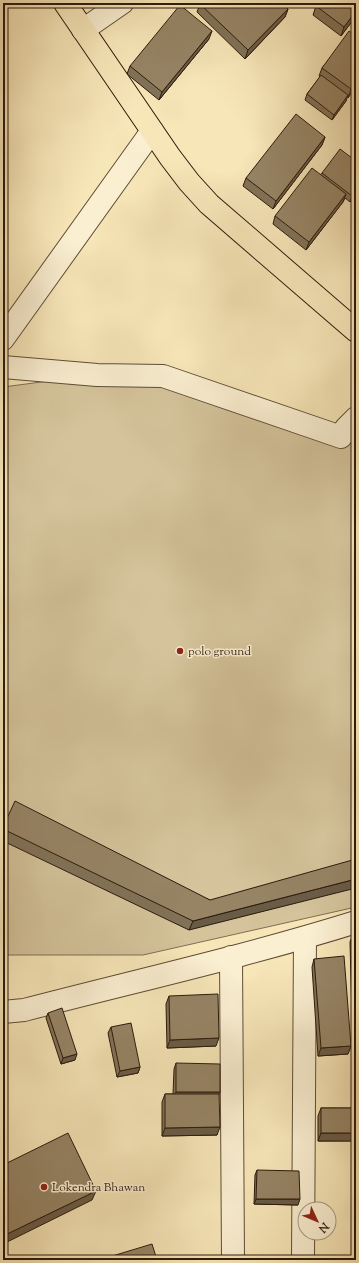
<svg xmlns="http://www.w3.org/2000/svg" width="359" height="1263" font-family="'Sorts Mill Goudy',serif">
  <rect width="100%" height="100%" fill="#f7e6b8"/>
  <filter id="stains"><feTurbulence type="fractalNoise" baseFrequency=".005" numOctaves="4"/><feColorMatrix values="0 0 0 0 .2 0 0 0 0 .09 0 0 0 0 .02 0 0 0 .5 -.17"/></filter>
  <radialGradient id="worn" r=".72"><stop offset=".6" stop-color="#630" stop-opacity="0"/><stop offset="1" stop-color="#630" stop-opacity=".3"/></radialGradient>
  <polygon fill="#d4c39b" stroke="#806e53" points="118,372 341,437 356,445 356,907 143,955 3,955 3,387"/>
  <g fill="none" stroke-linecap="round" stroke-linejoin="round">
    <defs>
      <g id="minor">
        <polyline points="83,30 122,3"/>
        <polyline points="3,339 152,131"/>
        <polyline points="3,367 97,375 163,376 341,437 346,428 356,418"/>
        <polyline points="231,957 233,1260"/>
        <path d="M3 1012 24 1010C135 981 247 956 356 922"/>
        <polyline points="303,1260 305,938"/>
      </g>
      <polyline id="major" points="65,3 170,157 189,182 209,204 356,331"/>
    </defs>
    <use href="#minor" stroke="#5f4d36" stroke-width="24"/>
    <use href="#major" stroke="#2c1a0b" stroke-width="24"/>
    <use href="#minor" stroke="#faefd1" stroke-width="22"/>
    <use href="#major" stroke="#f7e6b8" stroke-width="22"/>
  </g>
  <g fill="#817257" stroke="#2c1a0b">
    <polygon points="356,3 356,16 341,36 313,15 316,6"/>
    <polygon points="200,4 288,9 285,17 245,59 197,12"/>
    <polygon points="356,26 356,87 347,97 346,101 332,120 305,100 307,94 320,77 319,76 322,68 352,32"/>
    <polygon points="209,39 159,100 127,74 130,66"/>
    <polygon points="325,137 322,145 273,209 243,186 246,178"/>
    <polygon points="356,161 356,194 350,202 345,198 343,202 306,250 273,224 275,216 321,174 322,173"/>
    <polygon points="3,827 210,900 189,930 3,841"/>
    <polygon points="353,934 356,934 356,1053 353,1054 350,942"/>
    <polygon points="314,959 351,1046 348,1054 318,1056 312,967"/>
    <polygon points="169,996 216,1046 167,1048 166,1004"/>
    <polygon points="48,1013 75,1060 61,1064 46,1018"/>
    <polygon points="111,1027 140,1067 138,1073 117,1077 108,1033"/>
    <polygon points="176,1063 219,1094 217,1135 162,1136 162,1102 165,1094 173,1094 174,1069"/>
    <polygon points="321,1108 356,1108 356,1141 318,1141 318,1116"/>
    <polygon points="257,1170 298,1205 254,1204 255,1175"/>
  </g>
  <g fill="#695c47" stroke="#2c1a0b">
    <polygon points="288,9 285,17 245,59 248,50"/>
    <polygon points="356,11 356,16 341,36 344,27"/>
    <polygon points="212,31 209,39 159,100 162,92"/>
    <polygon points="356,82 356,87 348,98 351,89"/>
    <polygon points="348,95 346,101 332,120 334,115"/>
    <polygon points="325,137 322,145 273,209 276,201"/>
    <polygon points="356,191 356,194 350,202 352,196"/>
    <polygon points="346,194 343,202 306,250 309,242"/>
    <polygon points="356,879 356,888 189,930 193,921"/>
    <polygon points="219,1038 216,1046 167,1048 170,1040"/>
    <polygon points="356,1045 356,1053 353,1054"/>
    <polygon points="351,1046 348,1054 318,1056 321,1048"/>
    <polygon points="77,1054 75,1060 61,1064 63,1058"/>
    <polygon points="140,1067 138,1073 117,1077 120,1071"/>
    <polygon points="176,1092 220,1092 217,1098 173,1098"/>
    <polygon points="220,1127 217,1135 162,1136 165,1128"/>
    <polygon points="321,1133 356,1133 356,1141 318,1141"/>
    <polygon points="96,1191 92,1200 3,1244 3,1236"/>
    <polygon points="256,1199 300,1199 298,1205 254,1204"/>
  </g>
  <g fill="#968465" stroke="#2c1a0b">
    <polygon points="201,3 282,3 288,9 248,50 200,4"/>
    <polygon points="319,3 356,3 356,11 344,27 316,6"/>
    <polygon points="180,5 212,31 162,92 130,66"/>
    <polygon points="356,26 356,34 352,31"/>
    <polygon points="349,31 356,36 356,82 351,89 322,68"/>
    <polygon points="321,75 348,95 334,115 307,94"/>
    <polygon points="296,114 325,137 276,201 246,178"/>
    <polygon points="340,149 356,161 356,191 352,196 322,173"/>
    <polygon points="312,168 346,194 309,242 275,216"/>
    <polygon points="15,801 210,900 356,859 356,879 193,921 3,829 3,827"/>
    <polygon points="353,934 356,934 356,1045"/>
    <polygon points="344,956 351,1046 321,1048 314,959"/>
    <polygon points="218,994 219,1038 170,1040 169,996"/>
    <polygon points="62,1008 77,1054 63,1058 48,1013"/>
    <polygon points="131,1023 140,1067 120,1071 111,1027"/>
    <polygon points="176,1063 220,1064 220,1092 176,1092"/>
    <polygon points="165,1094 219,1094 220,1127 165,1128"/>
    <rect x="321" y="1108" width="35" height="25"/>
    <polygon points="68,1133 96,1191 3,1236 3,1165"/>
    <polygon points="257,1170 299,1171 300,1199 256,1199"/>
    <polygon points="152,1244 157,1260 99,1260"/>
  </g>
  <g fill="#8f2418" stroke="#faefd1" stroke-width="1.5">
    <circle cx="180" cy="651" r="4"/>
    <circle cx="44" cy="1187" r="4"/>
  </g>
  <g text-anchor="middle" stroke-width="3" stroke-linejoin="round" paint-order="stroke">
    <g font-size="12" fill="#2c1a0b" stroke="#faefd1" text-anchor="start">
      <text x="188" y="655">polo ground</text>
      <text x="52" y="1191">Lokendra Bhawan</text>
    </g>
  </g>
  <rect width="359" height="1263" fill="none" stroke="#f7e6b8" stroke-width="16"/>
  <rect x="4" y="4" width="351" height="1255" fill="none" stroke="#2c1a0b" stroke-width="2"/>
  <rect x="8" y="8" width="343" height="1247" fill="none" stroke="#2c1a0b"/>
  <g transform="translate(317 1221) rotate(134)"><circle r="19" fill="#faefd1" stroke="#a89a82"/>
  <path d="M0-3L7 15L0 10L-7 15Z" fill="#8f2418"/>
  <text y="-6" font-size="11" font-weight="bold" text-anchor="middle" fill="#2c1a0b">N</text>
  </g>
  <rect width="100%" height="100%" filter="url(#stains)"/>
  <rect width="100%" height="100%" fill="url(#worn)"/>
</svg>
